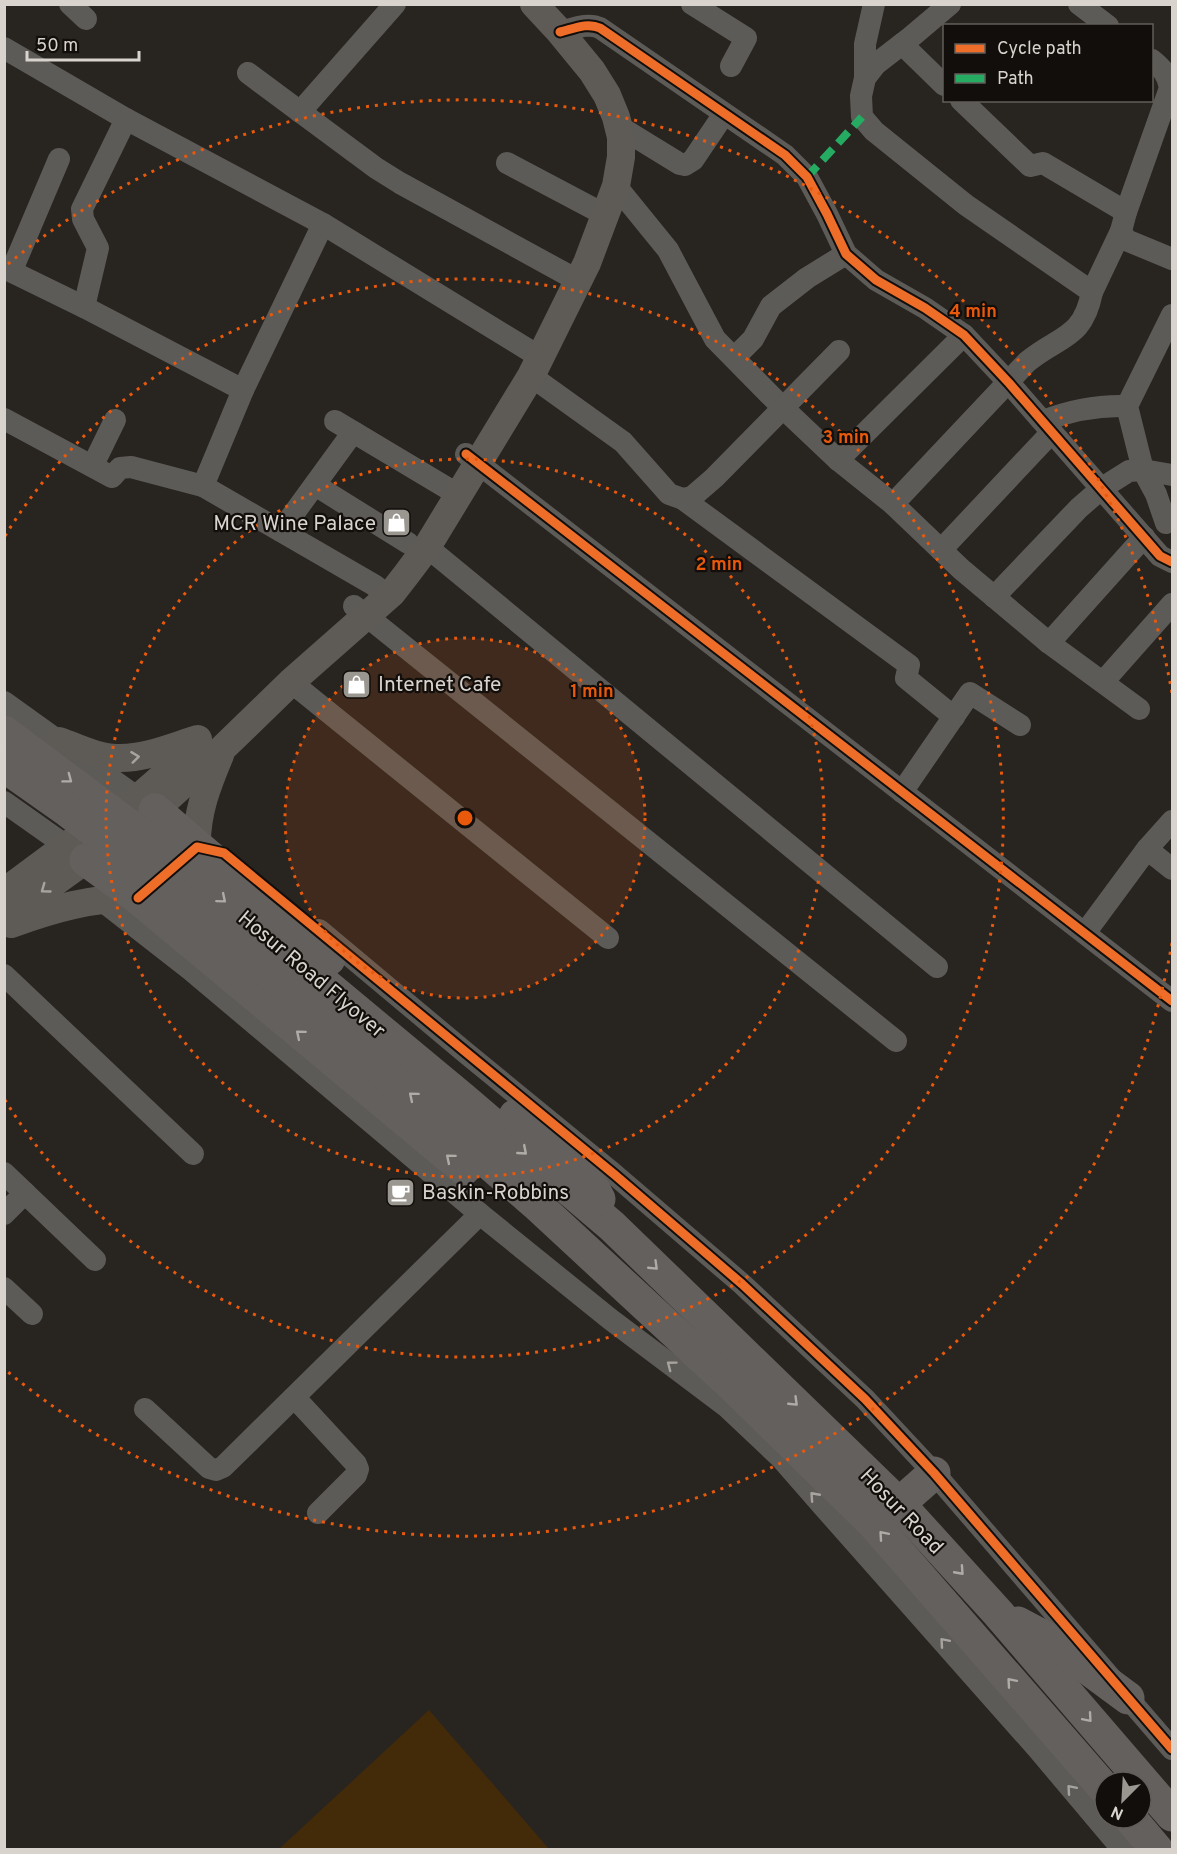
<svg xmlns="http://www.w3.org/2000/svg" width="1177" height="1854" font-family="Overpass,sans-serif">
  <rect width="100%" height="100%" fill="#282420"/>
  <polygon fill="#432b0a" points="429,1710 549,1849 279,1849"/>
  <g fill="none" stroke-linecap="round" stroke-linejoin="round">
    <g stroke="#5d5b58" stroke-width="22">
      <polyline points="70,4 86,19"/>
      <polyline points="692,4 746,38 731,66"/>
      <polyline points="950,4 911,37 876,64 865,78 861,96 862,117 874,131 966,205 1092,292 1121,231"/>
      <polyline points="1079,4 1108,26"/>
      <path d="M560 32C573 29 587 22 600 28L785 155 807 177 827 214 846 254 876 280 925 308 964 335 1009 383 1160 556 1172 562"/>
      <polyline points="902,44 944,85"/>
      <polyline points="4,48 126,119 323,224 540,357"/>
      <path d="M1152 60C1162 68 1168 75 1170 88L1126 212 1121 231 1126 240 1172 259"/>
      <polyline points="248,73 376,168 400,183 566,274"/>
      <polyline points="865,78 865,44 874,4"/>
      <polyline points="961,100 1030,166 1043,163 1126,212"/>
      <polyline points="300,112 395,4"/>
      <polyline points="618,126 680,164 685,165 693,160 724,114"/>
      <polyline points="507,163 594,209"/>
      <polyline points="616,186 668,250 715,339 782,407 838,460 893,504 961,569 1049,643 1139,709"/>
      <polyline points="4,268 84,307 243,390"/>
      <polyline points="12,270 59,159"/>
      <polyline points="84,307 98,248 83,219 82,209 126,119"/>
      <polyline points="734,358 753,339 771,306 807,278 846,254"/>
      <polyline points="531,376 623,442 669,494 683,499 692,497 714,478 839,351"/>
      <polyline points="4,419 112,477 120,468 131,467 203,486 374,585 388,596"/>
      <polyline points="335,421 447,488"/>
      <path d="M1043 421C1071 410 1097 405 1127 406"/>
      <polyline points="466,454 1172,1001"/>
      <polyline points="838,460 964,335"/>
      <polyline points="93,465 115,420"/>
      <polyline points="315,485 408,543"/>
      <polyline points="203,486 243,390 323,224"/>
      <polyline points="683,499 909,665 906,678 954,717"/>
      <path d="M893 504 1027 362C1060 335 1083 339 1092 292"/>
      <polyline points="1166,523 1156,494 1143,470 1127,406 1172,315"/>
      <polyline points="281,531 348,439 355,433"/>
      <polyline points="427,547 937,967"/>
      <polyline points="941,550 1052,432"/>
      <polyline points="994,597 1079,508 1102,488 1129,471 1143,470 1172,475"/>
      <polyline points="354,606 896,1041"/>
      <polyline points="1049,643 1144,537"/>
      <polyline points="291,682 608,938"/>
      <polyline points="1103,682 1172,604"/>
      <polyline points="4,702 149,806"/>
      <polyline points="902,792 970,693 1020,725"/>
      <polyline points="4,802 79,855"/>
      <polyline points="1172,821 1147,849 1172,869"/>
      <polyline points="100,899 191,970 480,1214 610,1319 727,1407 781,1458 822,1505 1037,1748 1123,1850"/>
      <polyline points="319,930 466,1053 615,1175 742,1284 865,1399 934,1473 1172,1749"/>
      <polyline points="1085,933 1147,849"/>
      <polyline points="4,975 193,1154"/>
      <polyline points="4,1173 95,1260"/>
      <polyline points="4,1214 25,1193"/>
      <polyline points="4,1288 32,1314"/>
      <polyline points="295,1398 356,1464 358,1469 356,1475 318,1513"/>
      <polyline points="145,1409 209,1468 216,1470 223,1467 480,1214"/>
    </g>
    <g stroke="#5e5b57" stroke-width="28">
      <path d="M59 741C77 747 97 758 117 758 145 759 172 747 198 739"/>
      <polyline points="138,822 155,810 223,748 291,682 392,593 406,575 427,547 531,376 587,263 616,186 621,157 621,137 616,117 607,95 592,71 560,32 534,4"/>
      <path d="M197 847C196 814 207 786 220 755"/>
      <polyline points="4,892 66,846 138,798 192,751"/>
      <polyline points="4,919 105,846"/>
      <path d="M11 924C52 909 94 897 138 898"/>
    </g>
    <g stroke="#64605e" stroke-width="33">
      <polyline points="155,810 329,959"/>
      <polyline points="86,860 138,898 464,1169"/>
      <polyline points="285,951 463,1099 612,1226 899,1504 998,1613 1172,1815"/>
      <polyline points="270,974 536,1204 736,1389 873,1523 1105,1789"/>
      <path d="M515 1116C543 1138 584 1166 599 1199"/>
      <polyline points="899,1504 934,1473"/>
      <polyline points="1018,1623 1048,1639 1128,1698"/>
      <polyline points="1130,1818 1157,1850"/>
    </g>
    <g stroke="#64605e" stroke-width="33">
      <polyline points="4,732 163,851 285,951"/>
      <polyline points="4,766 68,811 156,878 270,974"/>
    </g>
    <polyline stroke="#26ab63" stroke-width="8" stroke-dasharray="15 8" stroke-linecap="butt" points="807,177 862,117"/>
    <defs>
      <g id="cycleway">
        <path d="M560 32C573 29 587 22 600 28L785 155 807 177 827 214 846 254 876 280 925 308 964 335 1009 383 1160 556 1172 562"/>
        <polyline points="466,454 1172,1001"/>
        <polyline points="138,898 197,847 224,853 615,1175 742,1284 865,1399 934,1473 1172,1749"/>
      </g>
    </defs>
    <use href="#cycleway" stroke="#120e0b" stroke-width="13"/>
    <use href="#cycleway" stroke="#ee6e29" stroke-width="9"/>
  </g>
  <defs><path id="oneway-chevron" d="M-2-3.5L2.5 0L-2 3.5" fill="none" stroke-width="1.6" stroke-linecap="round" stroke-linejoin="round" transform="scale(1.5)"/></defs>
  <g stroke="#a7a39e">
    <use href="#oneway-chevron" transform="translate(135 757) rotate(-7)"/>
    <use href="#oneway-chevron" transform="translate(45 889) rotate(144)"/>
    <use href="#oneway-chevron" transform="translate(671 1365) rotate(-143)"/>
    <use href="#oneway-chevron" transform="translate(814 1496) rotate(-132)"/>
    <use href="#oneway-chevron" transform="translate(944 1642) rotate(-131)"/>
    <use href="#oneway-chevron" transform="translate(1071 1789) rotate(-131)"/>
  </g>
  <g stroke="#afaba6">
    <use href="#oneway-chevron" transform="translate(68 779) rotate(37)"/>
    <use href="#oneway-chevron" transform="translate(222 899) rotate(40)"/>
    <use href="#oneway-chevron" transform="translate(300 1034) rotate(-140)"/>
    <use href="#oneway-chevron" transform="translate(413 1096) rotate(-140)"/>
    <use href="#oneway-chevron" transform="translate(523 1151) rotate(41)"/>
    <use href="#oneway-chevron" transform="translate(450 1158) rotate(-140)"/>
    <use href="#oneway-chevron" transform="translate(654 1266) rotate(44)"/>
    <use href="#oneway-chevron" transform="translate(794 1402) rotate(44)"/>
    <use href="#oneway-chevron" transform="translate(883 1535) rotate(-131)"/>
    <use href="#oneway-chevron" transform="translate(960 1571) rotate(48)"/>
    <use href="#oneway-chevron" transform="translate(1011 1682) rotate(-131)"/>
    <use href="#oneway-chevron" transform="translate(1088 1718) rotate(49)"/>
  </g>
  <circle cx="465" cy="818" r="180" fill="#e8590c" fill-opacity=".12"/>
  <g fill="none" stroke="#e8590c" stroke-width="3" stroke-dasharray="3 6">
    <circle cx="465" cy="818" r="180"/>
    <circle cx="465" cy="818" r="359"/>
    <path d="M5 536A539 539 0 1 1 5 1100"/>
    <path d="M1172 943A718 718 0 0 1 8 1372M8 264A718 718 0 0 1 1172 693"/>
  </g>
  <defs>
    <symbol id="shop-square" viewBox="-11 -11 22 22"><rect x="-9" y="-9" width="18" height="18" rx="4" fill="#9a9690" stroke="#120e0b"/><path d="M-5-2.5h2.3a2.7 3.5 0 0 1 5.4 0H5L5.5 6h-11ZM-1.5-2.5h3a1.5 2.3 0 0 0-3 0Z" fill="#fff"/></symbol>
    <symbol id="cafe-square" viewBox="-11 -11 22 22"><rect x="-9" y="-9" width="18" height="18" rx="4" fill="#9a9690" stroke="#120e0b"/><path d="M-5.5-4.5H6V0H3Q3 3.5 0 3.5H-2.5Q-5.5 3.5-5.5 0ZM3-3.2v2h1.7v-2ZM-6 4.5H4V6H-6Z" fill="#fff"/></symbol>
  </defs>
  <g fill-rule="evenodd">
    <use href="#shop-square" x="380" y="506" width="33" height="33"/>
    <use href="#shop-square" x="340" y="668" width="33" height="33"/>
    <use href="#cafe-square" x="384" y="1176" width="33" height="33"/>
  </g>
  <g text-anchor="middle" stroke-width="4.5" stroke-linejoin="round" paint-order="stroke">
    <g font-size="21" fill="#d8d3cd" stroke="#120e0b" text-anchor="start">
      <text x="376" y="530" text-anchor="end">MCR Wine Palace</text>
      <text x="378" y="691">Internet Cafe</text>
      <text x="422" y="1199">Baskin-Robbins</text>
    </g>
    <g font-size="21" fill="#d8d3cd" stroke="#120e0b">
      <text transform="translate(312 974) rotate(40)" y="7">Hosur Road Flyover</text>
      <text transform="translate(902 1511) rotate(46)" y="7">Hosur Road</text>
    </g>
  </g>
  <circle cx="465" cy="818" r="9" fill="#e8590c" stroke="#120e0b" stroke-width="3"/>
  <g font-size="18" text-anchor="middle" font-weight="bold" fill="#e8590c" stroke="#120e0b" stroke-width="4.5" stroke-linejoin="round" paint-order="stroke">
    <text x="973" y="317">4 min</text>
    <text x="846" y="443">3 min</text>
    <text x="719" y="570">2 min</text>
    <text x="592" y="697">1 min</text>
  </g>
  <rect width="1177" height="1854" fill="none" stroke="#d8d3cd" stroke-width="12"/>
  <rect x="943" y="24" width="210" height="78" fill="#120e0b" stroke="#615d59" stroke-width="1.5"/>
  <rect x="955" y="44" width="30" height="9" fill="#ee6e29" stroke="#615d59" stroke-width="1.5"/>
  <text x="997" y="54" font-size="18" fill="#d8d3cd">Cycle path</text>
  <rect x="955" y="74" width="30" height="9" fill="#26ab63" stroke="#615d59" stroke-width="1.5"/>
  <text x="997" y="84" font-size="18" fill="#d8d3cd">Path</text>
  <g transform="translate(1123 1800) rotate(204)"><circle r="28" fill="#120e0b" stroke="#615d59" stroke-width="1.5"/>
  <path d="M0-4.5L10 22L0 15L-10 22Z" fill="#9a9690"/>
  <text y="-9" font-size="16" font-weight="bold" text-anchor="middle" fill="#d8d3cd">N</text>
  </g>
  <path d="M27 51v9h112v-9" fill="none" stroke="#d8d3cd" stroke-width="3"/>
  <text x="36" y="51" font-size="18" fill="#d8d3cd" stroke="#120e0b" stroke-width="4.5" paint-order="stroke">50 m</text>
</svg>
